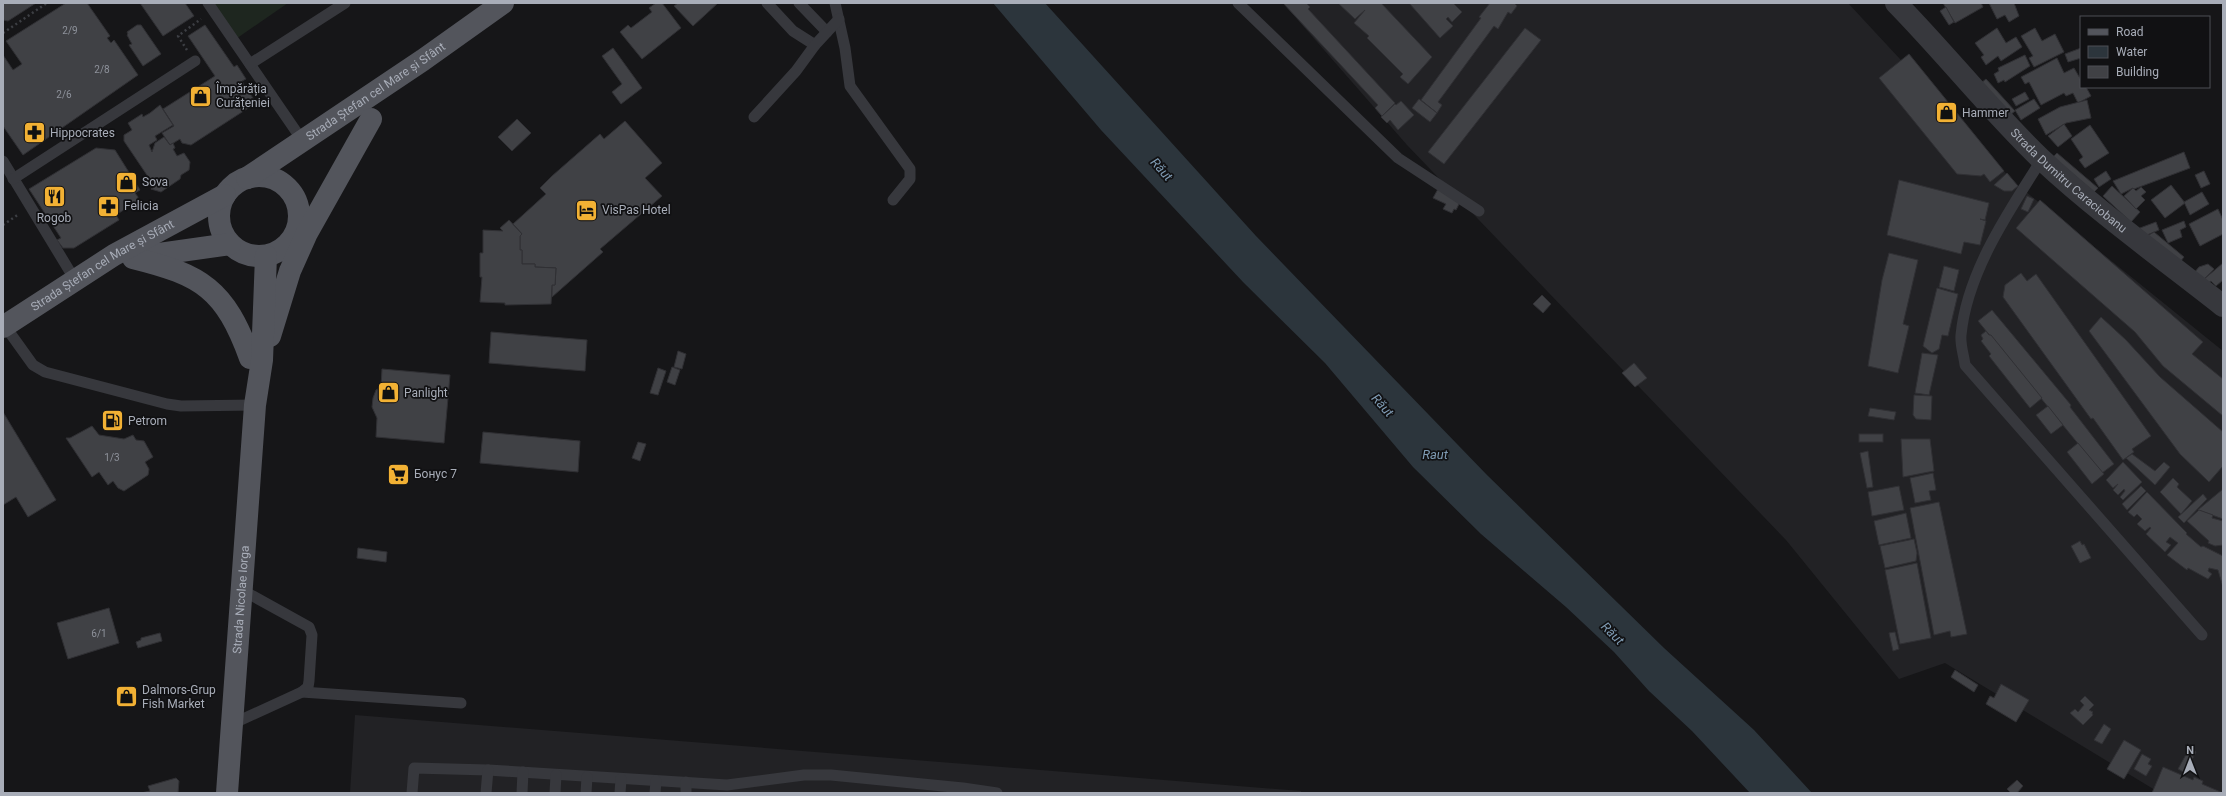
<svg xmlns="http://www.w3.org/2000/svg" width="2226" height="796" font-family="Roboto,sans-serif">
  <rect width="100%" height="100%" fill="#161618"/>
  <g fill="#222225">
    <polygon points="1283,3 1848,3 2015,183 2223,351 2223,793 2160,793 1945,663 1899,679 1786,540 1407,145"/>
    <polygon points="355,715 1301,791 1301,793 350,793"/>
  </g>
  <polygon fill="#1e261f" points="208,3 288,3 233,41"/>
  <polygon fill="#2c353c" points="993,3 1045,3 1256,236 1487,475 1664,648 1754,730 1812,793 1750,793 1692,731 1649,691 1614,652 1566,607 1481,534 1413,467 1325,363 1243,282 1101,130"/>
  <g fill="#404145" stroke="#303034">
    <polygon points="3,3 36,3 8,21 3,20"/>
    <polygon points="66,3 87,3 110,36 107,38 111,43 114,40 138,75 23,155 3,126 3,55 13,70 22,64 6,41"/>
    <polygon points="140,3 185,3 194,16 163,36"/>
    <polygon points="656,3 662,3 681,28 642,59 620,32 628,25 631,28 652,12 649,8"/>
    <polygon points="678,3 718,3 693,26 674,6"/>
    <polygon points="1283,3 1306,3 1310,7 1308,9 1395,103 1382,116 1375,108 1378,105"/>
    <polygon points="1338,3 1381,3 1432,57 1408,84 1400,77 1403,74 1367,38 1369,36 1354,23 1365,10 1355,19"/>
    <polygon points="1409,3 1453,3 1462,12 1452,22 1448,17 1446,19 1453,26 1440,38"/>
    <polygon points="1490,3 1514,3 1517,6 1511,14 1508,12 1498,29 1494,26 1444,94 1438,102 1442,105 1437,113 1421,100 1481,18 1479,17"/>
    <polygon points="1943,3 1981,3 1983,7 1955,23"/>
    <polygon points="1989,3 2014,3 2019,16 2009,22 2005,15 1997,19"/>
    <polygon points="1946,7 1954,22 1949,25 1940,11"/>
    <polygon points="137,25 141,25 161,54 143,66 129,45 132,44 127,35 128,34 127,32"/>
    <polygon points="205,25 234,67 237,65 246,79 242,81 256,103 191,145 182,143 180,139 170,145 162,133 174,126 163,109 215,76 188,36"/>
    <polygon points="1525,28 1541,40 1444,164 1428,152"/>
    <polygon points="1997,28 2006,43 2016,37 2022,47 2001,61 1998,56 1986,65 1981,57 1984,55 1975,43"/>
    <polygon points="2035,28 2042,41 2055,34 2064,52 2034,67 2029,58 2033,56 2021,36"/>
    <polygon points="613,48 642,88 621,104 612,92 622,84 602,56"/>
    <polygon points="2081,48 2081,58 2068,62 2065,54"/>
    <polygon points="1909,54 2004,171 1990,182 1984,174 1981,176 1957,174 1879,78"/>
    <polygon points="2025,55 2030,66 2005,82 2004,80 1998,83 1994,74 1999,71 1998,68"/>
    <polygon points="2057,58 2064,73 2074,68 2081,80 2081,87 2086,87 2091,96 2078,103 2073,93 2066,96 2064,93 2041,105 2029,82 2025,84 2021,77"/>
    <polygon points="1986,79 2015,111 2010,115 1981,83"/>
    <polygon points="2025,92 2029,99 2016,106 2012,99"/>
    <polygon points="1419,99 1437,113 1430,122 1412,108"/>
    <polygon points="2034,99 2040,108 2021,120 2015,110"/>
    <polygon points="2087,100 2091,118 2066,123 2046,135 2038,119 2060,107"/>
    <polygon points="1401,101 1414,115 1398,130 1390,120 1387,123 1381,117 1395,104 1396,105"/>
    <polygon points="160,105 173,125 155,136 157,140 149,145 152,152 155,143 164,137 170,145 173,143 175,148 173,149 177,156 184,153 190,162 189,170 181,175 180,179 161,192 151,189 155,187 124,141 124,135 132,130 128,123 142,114 143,117 150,113"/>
    <polygon points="517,119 531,133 512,151 498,137"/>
    <polygon points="625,121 662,163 645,178 662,196 600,249 603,252 552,297 552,285 555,285 556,268 535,267 535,264 522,264 522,250 520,250 520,236 522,234 513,224 546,194 540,188 552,176 600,134 604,139"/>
    <polygon points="2064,124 2072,136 2058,147 2048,136"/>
    <polygon points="2090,125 2109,153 2085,168 2079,160 2083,157 2071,139"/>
    <polygon points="96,148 115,150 140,190 135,193 138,197 137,201 116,215 119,220 74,248 63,248 57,240 61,238 29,189"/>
    <polygon points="2184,152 2190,168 2134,189 2133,188 2121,194 2113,181"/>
    <polygon points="2057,153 2098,188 2094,192 2053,157"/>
    <polygon points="2106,171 2111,179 2099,187 2094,179"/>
    <polygon points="2204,171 2210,184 2201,188 2195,175"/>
    <polygon points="2007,173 2018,186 2012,191 2004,191 1994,185"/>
    <polygon points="1899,180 1989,203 1985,220 1980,219 1986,221 1980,245 1964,242 1961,254 1887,235"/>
    <polygon points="2171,185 2185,203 2165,218 2151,200"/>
    <polygon points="2112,186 2140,212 2131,222 2103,196"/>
    <polygon points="2141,187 2146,192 2141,196 2145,200 2136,209 2124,196 2133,188 2136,191"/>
    <polygon points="1438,189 1461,200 1456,210 1454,209 1452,213 1443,209 1446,204 1433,198"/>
    <polygon points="2202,192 2209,204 2190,215 2184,202"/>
    <polygon points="2027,196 2034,199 2028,212 2021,209"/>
    <polygon points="2040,200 2203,342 2192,354 2223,379 2223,416 2163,366 2135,332 2016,228"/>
    <polygon points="2218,209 2223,220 2223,234 2200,246 2189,224"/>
    <polygon points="509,220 522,234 520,236 520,250 522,250 522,264 535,264 535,267 556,268 555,285 552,285 551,304 505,305 505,303 480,302 482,277 480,277 480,253 483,253 483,230 503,231 500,228"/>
    <polygon points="2184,221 2186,227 2180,230 2182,237 2168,243 2162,230"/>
    <polygon points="2156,222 2159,230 2147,235 2140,228"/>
    <polygon points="2154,232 2184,257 2180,262 2147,236"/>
    <polygon points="1889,253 1918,260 1903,324 1909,326 1898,373 1868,366 1882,280"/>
    <polygon points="2223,263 2223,280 2216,286 2211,281 2207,284 2203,280"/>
    <polygon points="2208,264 2214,269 2202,281 2194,273 2199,267"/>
    <polygon points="1944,266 1959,270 1954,291 1939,287"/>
    <polygon points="2021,273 2027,281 2036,274 2151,436 2132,449 2134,452 2123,460 2093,418 2091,419 2003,297 2005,285"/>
    <polygon points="1937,288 1958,294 1948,336 1942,335 1939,349 1932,353 1923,346"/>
    <polygon points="1542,295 1551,304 1543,313 1533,304"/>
    <polygon points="1992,310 2071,405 2070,407 2114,464 2102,473 1978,321"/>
    <polygon points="2101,317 2126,340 2160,377 2223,432 2223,466 2209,482 2180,454 2089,331"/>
    <polygon points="1986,331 1989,335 1991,335 2042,398 2030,408 1989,356 1991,354 1981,341 1983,339 1981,335"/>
    <polygon points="491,332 587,340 585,371 489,363"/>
    <polygon points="678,351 686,354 682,369 674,367"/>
    <polygon points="1922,353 1938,355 1929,395 1915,393"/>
    <polygon points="1634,363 1647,378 1635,387 1622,373"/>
    <polygon points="672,367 680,370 675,385 667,382"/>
    <polygon points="658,368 666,371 658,395 650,393"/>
    <polygon points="382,369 450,375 444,443 376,437 377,418 372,407 373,398 376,390 381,387"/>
    <polygon points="1914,395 1932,396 1931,420 1916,419 1913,415"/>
    <polygon points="2048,406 2063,425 2051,434 2036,415"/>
    <polygon points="1870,408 1896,412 1894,420 1868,416"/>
    <polygon points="3,412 56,500 28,517 16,497 3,505"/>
    <polygon points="92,426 99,435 124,439 133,435 136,440 144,441 153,457 145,462 149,469 148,475 124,491 118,488 113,481 108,485 99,472 92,477 66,438 70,438"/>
    <polygon points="483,432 580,441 578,472 480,463"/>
    <rect x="1859" y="434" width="24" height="8"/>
    <polygon points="1901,439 1930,439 1934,471 1903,477"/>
    <polygon points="638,442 646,444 640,461 632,458"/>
    <polygon points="2078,443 2104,474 2092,484 2067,452"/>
    <polygon points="1868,451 1873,487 1867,488 1860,453"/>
    <polygon points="2132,454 2155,471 2164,462 2170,467 2155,485 2126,458"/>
    <polygon points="2123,462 2142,482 2123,500 2120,497 2125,491 2124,489 2118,495 2113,490 2118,484 2113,488 2106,480"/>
    <polygon points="1933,473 1936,490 1929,491 1931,500 1915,503 1910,478"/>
    <polygon points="2173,478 2179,484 2177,487 2192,501 2181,514 2160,492"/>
    <polygon points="1899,486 1904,510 1872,516 1868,492"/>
    <polygon points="2141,486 2146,491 2127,510 2122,504"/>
    <polygon points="2223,489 2223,519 2198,510 2199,509"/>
    <polygon points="2147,492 2187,533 2186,534 2201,547 2203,546 2223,556 2223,587 2218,570 2209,568 2208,571 2212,574 2208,579 2188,568 2187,570 2167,555 2178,543 2170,537 2166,542 2171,545 2165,552 2146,534 2151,528 2150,527 2145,531 2137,524 2142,519 2137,514 2134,517 2128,512"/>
    <polygon points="2203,494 2207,499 2184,523 2178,517"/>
    <polygon points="1939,502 1967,634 1951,637 1950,631 1934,635 1910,508"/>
    <polygon points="2199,510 2213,515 2212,518 2223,521 2223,545 2215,546 2208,543 2209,541 2187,521"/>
    <polygon points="1906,513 1911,538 1879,545 1874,521"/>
    <polygon points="1914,539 1917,553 1916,561 1885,568 1880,546"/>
    <polygon points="2080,541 2082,545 2084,544 2091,558 2080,563 2071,546"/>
    <polygon points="358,548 387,552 386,562 357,558"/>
    <polygon points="1917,563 1931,638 1900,644 1885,570"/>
    <polygon points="109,608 119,643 68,659 57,623"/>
    <polygon points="1895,632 1899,649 1893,651 1889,633"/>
    <polygon points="160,633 162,641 138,648 136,642 141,640 141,638"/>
    <polygon points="1955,670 1978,685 1974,692 1951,677"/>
    <polygon points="2001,684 2029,700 2016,722 1986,704 1990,696 1994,698"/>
    <polygon points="2085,696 2094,705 2089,710 2093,712 2092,713 2093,715 2083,725 2070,713 2075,709 2078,712 2084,705 2080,701"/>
    <polygon points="2104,724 2111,729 2102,744 2094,740"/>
    <polygon points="2124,740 2141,750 2124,779 2107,769"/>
    <polygon points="2189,749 2196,752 2185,773 2178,769"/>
    <polygon points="2142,754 2151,759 2148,764 2152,766 2146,776 2134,769"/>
    <polygon points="2163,767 2193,780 2194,777 2203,781 2202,784 2223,793 2152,793"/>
    <polygon points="176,778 179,781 178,793 141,793 150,791 148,786"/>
    <polygon points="2017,780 2023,786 2017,793 2011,793 2007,789"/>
  </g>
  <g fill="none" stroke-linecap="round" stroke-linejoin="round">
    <g stroke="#3d3f44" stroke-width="2.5" stroke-dasharray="2 3" stroke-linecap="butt">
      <polyline points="3,33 47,3"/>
      <polyline points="187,50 178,36 201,19"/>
      <polyline points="3,225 19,214"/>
    </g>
    <g stroke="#37383d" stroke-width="11">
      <polyline points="208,3 302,140"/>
      <polyline points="767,3 793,31 815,45"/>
      <polyline points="799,3 827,32"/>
      <polyline points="835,3 845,48 850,86 910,169 910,179 893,200"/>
      <polyline points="1238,3 1398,158 1479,211"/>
      <polyline points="250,64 345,3"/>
      <polyline points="754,117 796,71 815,45 839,19"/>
      <path d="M2042 159C2009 211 1967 272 1961 335 1960 345 1964 356 1965 365L2202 635"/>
      <polyline points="3,161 75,280"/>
      <polyline points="13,179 195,61"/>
      <polyline points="5,326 33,365 45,372 167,404 181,406 255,405"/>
      <polyline points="302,692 461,703"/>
      <polyline points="232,724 302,692 308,687 309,681 312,635 309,627 242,590"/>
      <polyline points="412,793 414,768 488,770 727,785 804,775 831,775 963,788 997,793"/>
      <polyline points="486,793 488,770"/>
      <polyline points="522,793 523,772"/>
      <polyline points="555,793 556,775"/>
      <polyline points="586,793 587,777"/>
      <polyline points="620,793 621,779"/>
      <polyline points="655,793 656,781"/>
      <polyline points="686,793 686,782"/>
    </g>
    <path stroke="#37383d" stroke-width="22" id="s1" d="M1896 3C1946 54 1990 110 2041 159 2098 212 2162 258 2223 306"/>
    <g stroke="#53555c" stroke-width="22">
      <circle cx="259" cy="216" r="40"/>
      <path id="s2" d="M247 178 423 60 503 3"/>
      <polyline points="145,256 230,244"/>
      <path d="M133 258C202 275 225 289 250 358"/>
      <path id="s3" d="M3 327 114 255 225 195"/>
      <polyline points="270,336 290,271 307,233 371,119"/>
      <path id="s4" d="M227 793 255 405 262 360 266 256"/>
    </g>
  </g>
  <defs>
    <symbol id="shop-square" viewBox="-11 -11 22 22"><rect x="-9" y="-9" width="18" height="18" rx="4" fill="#f2b134" stroke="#111113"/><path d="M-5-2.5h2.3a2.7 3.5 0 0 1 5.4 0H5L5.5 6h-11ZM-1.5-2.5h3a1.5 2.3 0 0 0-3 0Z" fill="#111"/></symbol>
    <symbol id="pharmacy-square" viewBox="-11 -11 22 22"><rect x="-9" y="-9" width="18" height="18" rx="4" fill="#f2b134" stroke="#111113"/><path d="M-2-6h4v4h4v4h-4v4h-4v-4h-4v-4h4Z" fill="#111"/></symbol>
    <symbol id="restaurant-square" viewBox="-11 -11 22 22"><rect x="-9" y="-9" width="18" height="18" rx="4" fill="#f2b134" stroke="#111113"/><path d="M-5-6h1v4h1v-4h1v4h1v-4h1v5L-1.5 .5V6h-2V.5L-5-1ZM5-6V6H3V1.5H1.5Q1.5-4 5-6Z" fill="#111"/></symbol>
    <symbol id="hotel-square" viewBox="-11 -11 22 22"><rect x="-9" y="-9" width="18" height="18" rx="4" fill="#f2b134" stroke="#111113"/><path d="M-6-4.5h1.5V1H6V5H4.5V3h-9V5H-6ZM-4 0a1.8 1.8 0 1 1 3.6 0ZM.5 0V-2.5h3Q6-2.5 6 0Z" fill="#111"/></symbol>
    <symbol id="fuel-square" viewBox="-11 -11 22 22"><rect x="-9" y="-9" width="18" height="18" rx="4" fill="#f2b134" stroke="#111113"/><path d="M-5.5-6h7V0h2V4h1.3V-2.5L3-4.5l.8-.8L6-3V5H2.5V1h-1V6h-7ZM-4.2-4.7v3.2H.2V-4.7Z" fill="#111"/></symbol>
    <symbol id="supermarket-square" viewBox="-11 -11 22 22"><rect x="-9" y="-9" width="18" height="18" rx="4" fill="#f2b134" stroke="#111113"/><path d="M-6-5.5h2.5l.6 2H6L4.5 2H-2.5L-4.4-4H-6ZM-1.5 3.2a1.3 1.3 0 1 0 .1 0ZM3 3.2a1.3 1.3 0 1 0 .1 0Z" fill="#111"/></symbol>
  </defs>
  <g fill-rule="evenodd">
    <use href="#shop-square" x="188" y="84" width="25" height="25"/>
    <use href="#shop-square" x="1934" y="100" width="25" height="25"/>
    <use href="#pharmacy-square" x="22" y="120" width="25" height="25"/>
    <use href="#shop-square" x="114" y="170" width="25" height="25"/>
    <use href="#restaurant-square" x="42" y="184" width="25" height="25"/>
    <use href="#pharmacy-square" x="96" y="194" width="25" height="25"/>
    <use href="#hotel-square" x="574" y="198" width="25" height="25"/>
    <use href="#shop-square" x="376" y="380" width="25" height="25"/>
    <use href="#fuel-square" x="100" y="408" width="25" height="25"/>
    <use href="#supermarket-square" x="386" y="462" width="25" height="25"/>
    <use href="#shop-square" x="114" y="684" width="25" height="25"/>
  </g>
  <g text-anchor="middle" stroke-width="3.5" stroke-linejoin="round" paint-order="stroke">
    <g font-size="10" fill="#8e929b">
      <text x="70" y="34">2/9</text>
      <text x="102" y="73">2/8</text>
      <text x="64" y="98">2/6</text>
      <text x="112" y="461">1/3</text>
      <text x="99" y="637">6/1</text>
    </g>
    <g font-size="12" fill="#a8adb8" stroke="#111113" text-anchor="start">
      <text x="216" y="93">Împărăția<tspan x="216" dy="14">Curățeniei</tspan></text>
      <text x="1962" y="117">Hammer</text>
      <text x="50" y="137">Hippocrates</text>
      <text x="142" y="186">Sova</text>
      <text x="124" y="210">Felicia</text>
      <text x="602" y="214">VisPas Hotel</text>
      <text x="54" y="222" text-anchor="middle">Rogob</text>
      <text x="404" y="397">Panlight</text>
      <text x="128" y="425">Petrom</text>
      <text x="414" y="478">Бонус 7</text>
      <text x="142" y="694">Dalmors-Grup<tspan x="142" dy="14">Fish Market</tspan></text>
    </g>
    <g font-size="12" fill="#a8adb8" stroke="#111113">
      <text dy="4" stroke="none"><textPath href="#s2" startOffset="155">Strada Ștefan cel Mare și Sfânt</textPath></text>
      <text dy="4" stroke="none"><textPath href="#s1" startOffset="248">Strada Dumitru Caraciobanu</textPath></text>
      <text dy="4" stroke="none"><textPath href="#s3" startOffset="117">Strada Ștefan cel Mare și Sfânt</textPath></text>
      <text dy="4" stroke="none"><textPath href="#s4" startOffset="194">Strada Nicolae Iorga</textPath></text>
    </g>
    <g font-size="13" font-style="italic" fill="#7f9bb3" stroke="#111113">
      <text transform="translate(1162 169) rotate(48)" y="5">Răut</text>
      <text transform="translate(1383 405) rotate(48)" y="5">Răut</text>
      <text x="1435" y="459">Raut</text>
      <text transform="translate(1613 633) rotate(45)" y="5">Răut</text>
    </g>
  </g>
  <rect width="2226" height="796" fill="none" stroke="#a8adb8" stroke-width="8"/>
  <rect x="2080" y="16" width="130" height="72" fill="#111113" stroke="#4d4f55"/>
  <rect x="2088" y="29" width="20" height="6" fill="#53555c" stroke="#4d4f55"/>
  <text x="2116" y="36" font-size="12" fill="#a8adb8">Road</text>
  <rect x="2088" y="46" width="20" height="12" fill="#2c353c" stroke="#4d4f55"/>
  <text x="2116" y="56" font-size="12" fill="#a8adb8">Water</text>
  <rect x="2088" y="66" width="20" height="12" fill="#404145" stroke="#4d4f55"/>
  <text x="2116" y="76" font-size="12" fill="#a8adb8">Building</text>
  <g transform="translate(2190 760)" stroke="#111113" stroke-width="3" paint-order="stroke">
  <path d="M0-3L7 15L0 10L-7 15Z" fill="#a8adb8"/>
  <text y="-6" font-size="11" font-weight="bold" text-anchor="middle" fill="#a8adb8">N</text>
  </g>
</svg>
